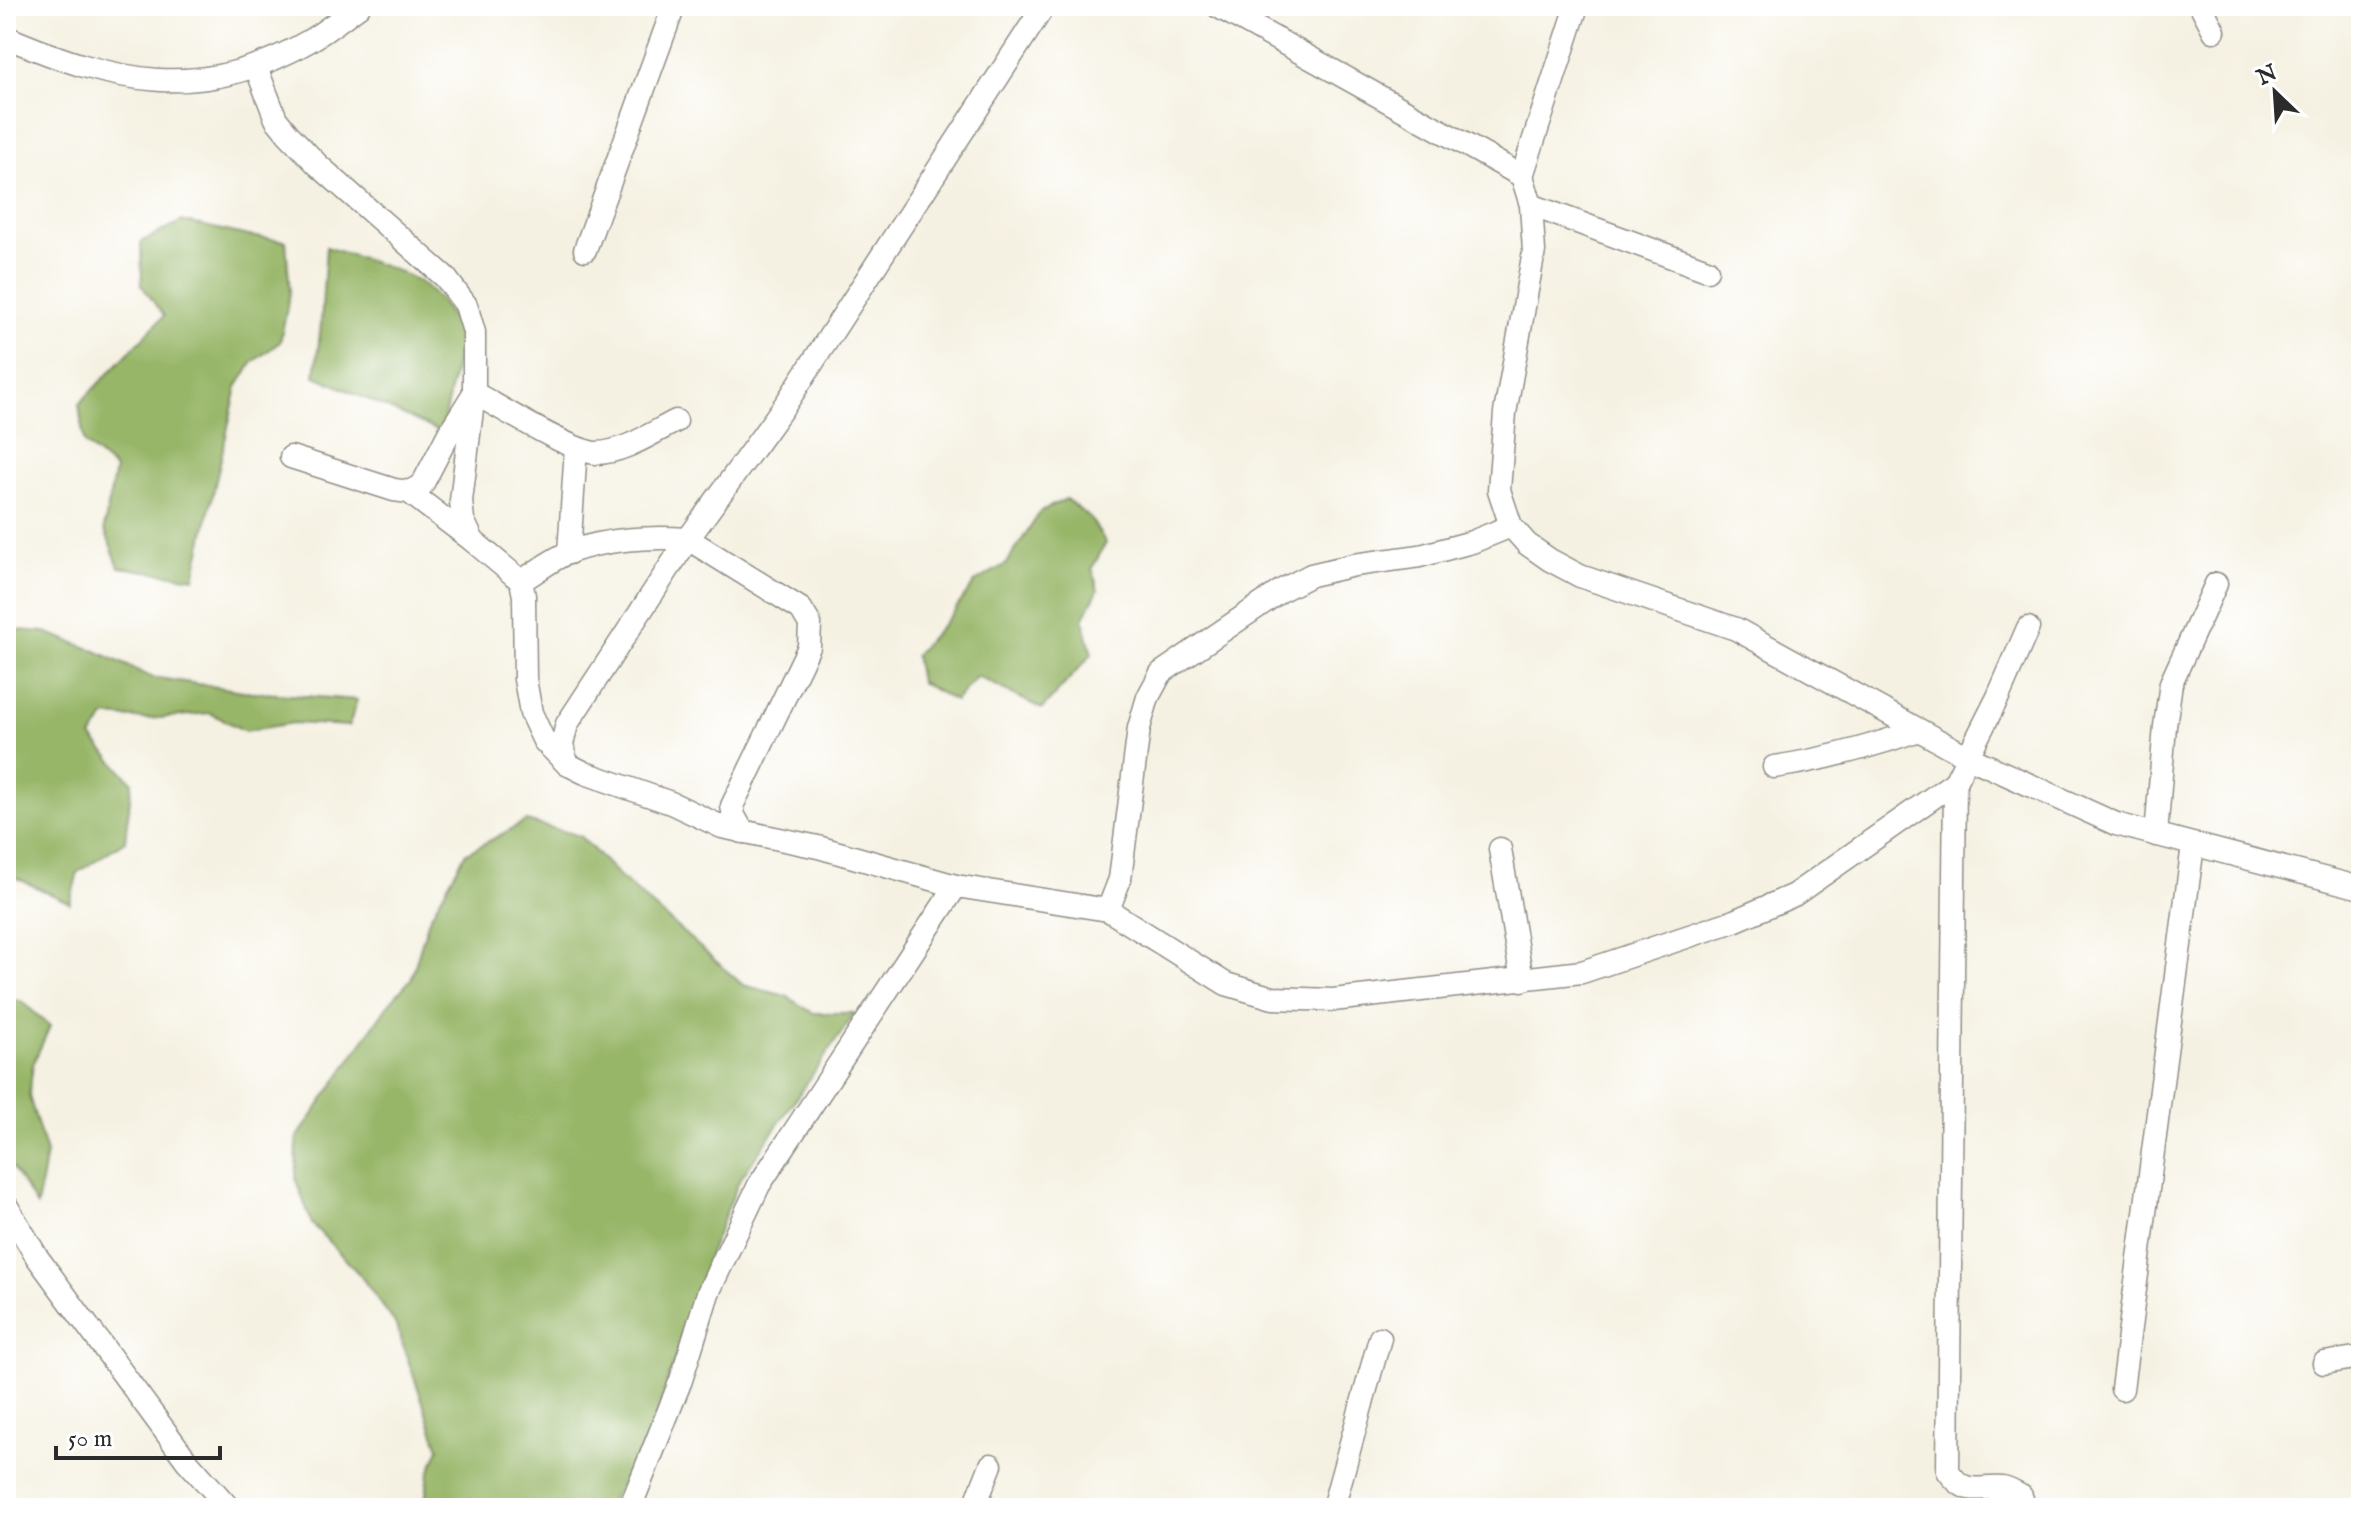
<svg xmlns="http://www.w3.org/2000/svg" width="2367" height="1514" font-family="'IM FELL English',serif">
  <rect width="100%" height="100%" fill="#fff"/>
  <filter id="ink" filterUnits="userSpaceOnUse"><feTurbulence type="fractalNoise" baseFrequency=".0125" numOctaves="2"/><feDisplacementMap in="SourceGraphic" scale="16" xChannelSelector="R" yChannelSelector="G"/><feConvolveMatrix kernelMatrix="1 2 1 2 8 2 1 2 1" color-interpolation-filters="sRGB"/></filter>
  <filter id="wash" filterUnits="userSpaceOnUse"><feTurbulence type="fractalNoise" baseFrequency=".006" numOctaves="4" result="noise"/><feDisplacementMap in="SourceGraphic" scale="32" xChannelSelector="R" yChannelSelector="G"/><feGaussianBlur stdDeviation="1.8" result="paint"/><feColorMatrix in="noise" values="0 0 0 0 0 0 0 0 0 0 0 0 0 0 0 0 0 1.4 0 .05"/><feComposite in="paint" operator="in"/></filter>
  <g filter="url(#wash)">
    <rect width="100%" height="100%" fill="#f5f1e2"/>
    <g fill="#97b668" stroke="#61704a" stroke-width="2">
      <polygon points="182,221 249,236 286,241 290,293 280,342 253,362 237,387 194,578 119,567 104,528 115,469 84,443 79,404 164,316 142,286 141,242"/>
      <path d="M326 247C354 257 409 270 430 290 444 303 453 320 462 336L441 432 315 376 321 324Z"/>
      <polygon points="1066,499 1090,518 1106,543 1092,568 1098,590 1083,619 1092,654 1042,709 977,676 955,701 920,682 915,655 952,614 975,582 1006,564 1041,511"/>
      <polygon points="6,629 45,632 96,651 151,677 250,692 357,700 349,726 293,723 245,731 210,713 148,719 106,716 91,737 132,782 125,841 78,872 70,903 6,873"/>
      <polygon points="526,821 580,836 621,878 743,985 786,996 813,1013 855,1013 739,1181 709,1254 650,1436 607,1508 424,1508 429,1473 439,1448 395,1323 359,1274 312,1224 296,1180 297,1138 387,1006 411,979 429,919 465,854"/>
      <polygon points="6,1000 21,1001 50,1026 33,1064 29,1096 46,1153 37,1206 6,1158"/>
    </g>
  </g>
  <g filter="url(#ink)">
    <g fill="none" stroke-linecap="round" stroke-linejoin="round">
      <defs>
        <g id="minor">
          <polyline points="1217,6 1522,176 1531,205 1534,251 1505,413 1499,490 1511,526 1527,544 1550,560 1580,576 1736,629 1968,757 2116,824 2361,888"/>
          <polyline points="2201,6 2214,31"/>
          <path d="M6 37C114 83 201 104 309 41 326 31 342 18 359 6"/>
          <polyline points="256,67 276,119 289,135 318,165 445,277 466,305 474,332 474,393 461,501 463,520 473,541 521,581 524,596 525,679 531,713 544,741 567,764 585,773 671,803 722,827 818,847 956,886"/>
          <polyline points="1522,176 1577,6"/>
          <polyline points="1531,205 1707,270"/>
          <polyline points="585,250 674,6"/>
          <path d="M291 457 394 490 409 492 422 485 449 433 474 393C500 407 572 452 596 453 623 453 652 433 676 421"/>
          <polyline points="409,492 472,540"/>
          <polyline points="569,553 576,448"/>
          <path d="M521 581C537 572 553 558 570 552 605 539 651 536 688 539L801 609 810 624 809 647 732 806 734 816 743 832"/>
          <polyline points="567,764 562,744 567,724 688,539 787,402 1044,6"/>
          <path d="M1774 767C1823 760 1870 747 1916 731"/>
          <path d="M1955 782 1948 1471C1966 1497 1976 1486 2002 1488 2009 1489 2015 1493 2021 1496L2025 1508"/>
          <polyline points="2156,835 2165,726 2171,683 2216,584"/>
          <polyline points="1500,849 1522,980"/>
          <polyline points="1108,910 1120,879 1139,728 1148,697 1161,673 1282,590 1311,575 1354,565 1420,556 1472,542 1511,526"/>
          <polyline points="6,1205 37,1257 187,1461 229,1508"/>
          <polyline points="2324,1363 2361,1357"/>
          <polyline points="2122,1389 2193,845"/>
          <polyline points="630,1508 681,1380 708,1293 759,1185 956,886 1108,910 1226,984 1273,998 1333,1000 1582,972 1734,921 1794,895 1955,782 1998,697 2028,628"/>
          <polyline points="974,1508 991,1465"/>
          <polyline points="1333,1508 1380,1338"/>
        </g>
      </defs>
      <use href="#minor" stroke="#908e86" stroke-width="25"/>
      <use href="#minor" stroke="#fff" stroke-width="22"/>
    </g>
  </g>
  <rect width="2367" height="1514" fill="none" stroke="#fff" stroke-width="32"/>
  <g transform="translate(2275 92) rotate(335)" stroke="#ffffff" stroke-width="6" paint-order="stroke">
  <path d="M0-6L14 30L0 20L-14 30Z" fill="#2b2b2b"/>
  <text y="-12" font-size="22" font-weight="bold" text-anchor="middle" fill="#2b2b2b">N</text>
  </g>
  <path d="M56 1446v12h164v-12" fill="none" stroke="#2b2b2b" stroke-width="4"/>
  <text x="68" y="1446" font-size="24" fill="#2b2b2b" stroke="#ffffff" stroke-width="6" paint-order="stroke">50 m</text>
</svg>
